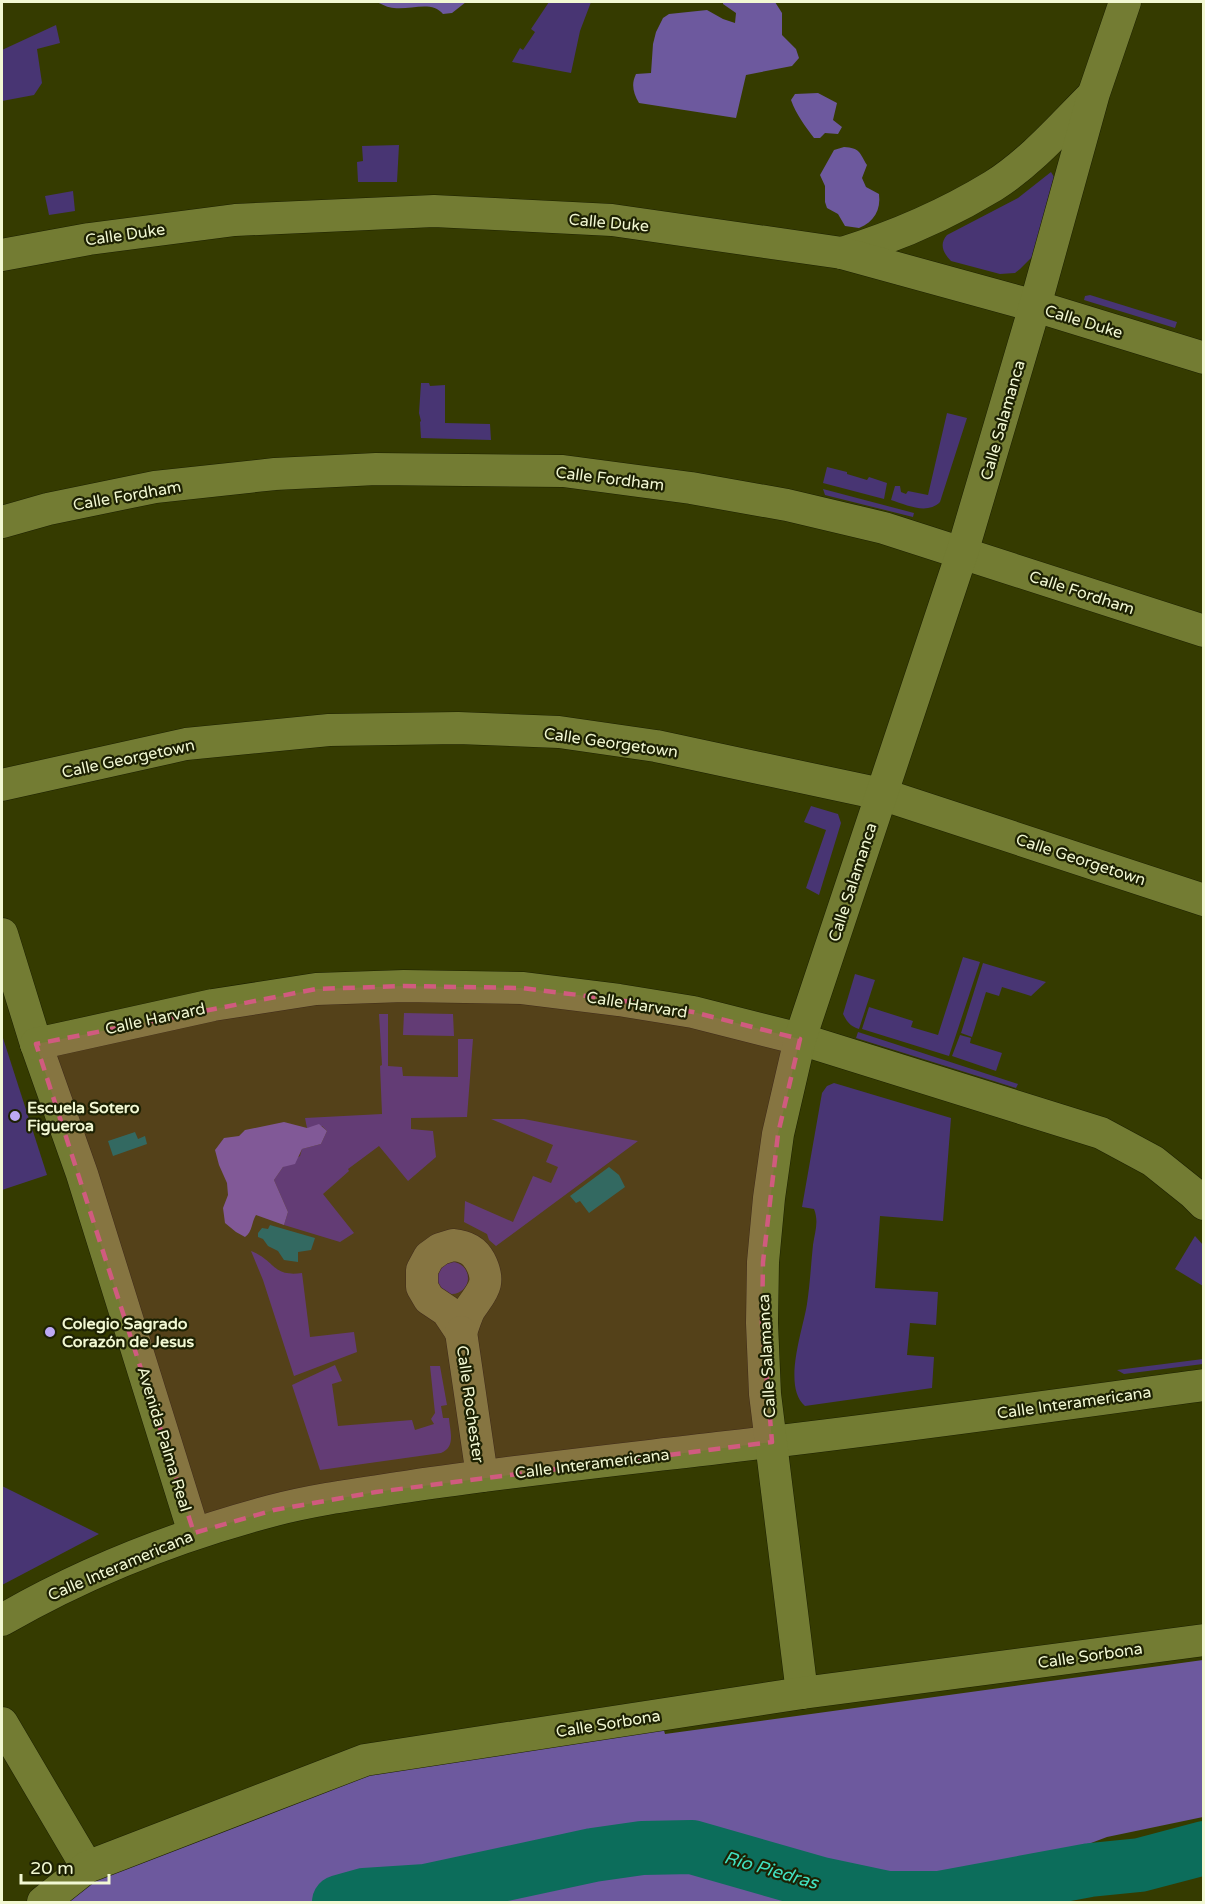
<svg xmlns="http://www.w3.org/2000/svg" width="1205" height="1904" font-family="'Varela Round',sans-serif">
  <rect width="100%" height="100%" fill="#353b00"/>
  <g fill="#483573">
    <polygon points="549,2 591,2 580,31 571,73 512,62 520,48 523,50 535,32 531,29"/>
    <polygon points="56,25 60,43 37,49 42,83 34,95 2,101 2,50"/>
    <polygon points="399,145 397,182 358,182 357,162 363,161 362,146"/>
    <path d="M1051 172 1054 177 1032 257 1020 269 1015 273 1000 274 951 261C943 253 939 244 947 235L1018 198Z"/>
    <polygon points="73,191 75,211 49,215 45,196"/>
    <polygon points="1090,295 1177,322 1175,328 1084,300 1085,296"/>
    <polygon points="421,383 429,383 430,386 445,385 445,423 490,424 491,440 421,438 420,422 421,421 419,413"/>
    <path d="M947 413 967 418 940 502C927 515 907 505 891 500L895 486H900L901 492 906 494 908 491 928 495Z"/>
    <polygon points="827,467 847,472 847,474 867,480 869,477 887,483 884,499 823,483"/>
    <polygon points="823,489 914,513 913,517 825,495"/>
    <polygon points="811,806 838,814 841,823 819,895 806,888 826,830 804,822"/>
    <polygon points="963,957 980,962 949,1056 862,1029 869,1007 913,1021 911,1027 938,1035"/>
    <polygon points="983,963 1046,982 1031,996 1002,987 999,996 986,992 972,1037 961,1033"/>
    <path d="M855 974 875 980 859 1029C850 1026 847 1022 843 1014Z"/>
    <polygon points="404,1013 453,1014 454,1036 403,1035"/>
    <polygon points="379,1014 388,1014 388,1066 402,1067 403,1076 458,1077 458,1039 473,1039 467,1117 411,1118 411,1129 433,1131 436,1157 408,1181 379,1146 348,1169 349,1171 323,1194 354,1233 340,1242 284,1225 288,1212 274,1180 283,1167 300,1156 302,1149 321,1144 327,1131 322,1126 307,1128 305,1118 382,1114 380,1066 382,1065"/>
    <polygon points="858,1032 1018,1084 1016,1088 856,1038"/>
    <polygon points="2,1035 47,1175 2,1190"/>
    <polygon points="960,1035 971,1038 970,1043 1002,1053 996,1071 952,1056"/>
    <path d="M834 1083 951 1118 943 1221 880 1216 875 1288 938 1292 936 1325 910 1323 907 1355 934 1357 932 1388 805 1406C782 1386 803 1330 807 1304 810 1284 811 1264 813 1245 815 1231 819 1222 814 1209L802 1207 822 1093 827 1086Z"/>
    <polygon points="491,1119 524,1119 638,1141 496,1246 489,1240 487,1234 464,1222 465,1201 513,1222 533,1176 551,1183 558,1167 546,1162 553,1145"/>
    <polygon points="1195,1236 1203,1245 1203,1286 1175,1269"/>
    <path d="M251 1251C276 1261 272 1277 302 1273L310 1337 354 1332 357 1352 294 1376 263 1280Z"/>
    <circle cx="452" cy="1278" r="16"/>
    <polygon points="1203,1359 1203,1364 1124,1374 1117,1370"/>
    <path d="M335 1365 342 1381 332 1384 338 1426 412 1420 415 1430 434 1424 431 1419 435 1413 430 1366H440L447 1405 441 1406 443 1418H449C450 1432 456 1447 441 1453L320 1470 292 1385Z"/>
    <polygon points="2,1486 99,1534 2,1585"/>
  </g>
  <g fill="#6d599e">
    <path d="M376 2H466L452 13 443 14C432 0 411 10 394 8 388 8 382 4 376 2Z"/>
    <path d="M723 2H775L782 13V35L796 49 799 58 792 66 746 75 736 118 639 103C633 93 631 84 636 74L651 73 653 44 656 32 663 18 669 14 707 10 723 19 735 23 736 13 723 4Z"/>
    <path d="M818 93 837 103 833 120 842 127 838 134 825 133 820 138H814C805 126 796 114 791 100L795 94Z"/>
    <path d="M844 147C860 148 859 152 867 165L862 178 866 187 879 194C881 210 874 222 859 228L845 226 838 214 827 208 825 202V186L820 175 834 150Z"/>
    <path d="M284 1122 307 1128 319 1124 327 1131 321 1144 302 1149 295 1164 283 1167 274 1180 288 1212 284 1225 256 1215C251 1223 253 1231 245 1237L236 1232 225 1223 223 1208 228 1195 227 1183 219 1165 215 1150 224 1138 239 1136 245 1130Z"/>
    <polygon points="1203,1660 1203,1817 1107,1837 934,1902 58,1902 68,1890 333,1780 663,1727 665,1734"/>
  </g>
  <g fill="#0c6d5b">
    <polygon points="135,1132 138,1139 145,1136 147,1144 113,1156 108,1141"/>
    <polygon points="609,1167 619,1175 625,1187 589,1213 580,1201 576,1203 570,1196"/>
    <polygon points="270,1225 315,1238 311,1250 298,1252 298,1262 284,1260 278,1251 268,1246 263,1239 258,1237 258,1233 262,1228 268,1229"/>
  </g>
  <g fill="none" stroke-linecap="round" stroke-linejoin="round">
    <polyline stroke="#0c6d5b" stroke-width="54" points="339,1902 364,1895 426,1891 593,1855 642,1848 692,1847 821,1884 887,1898 939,1898 1090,1870 1140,1865 1204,1848"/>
    <defs>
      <g id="street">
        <path d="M842 253C894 237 947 214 993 186 1031 162 1061 127 1092 96"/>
        <polyline points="2,255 89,239 235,220 434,211 612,220 842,253 1035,306 1204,358"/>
        <polyline points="2,522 48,509 155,487 275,474 376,469 563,471 691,488 787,505 884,528 1204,631"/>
        <polyline points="2,785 186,744 329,730 458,728 559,732 656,746 881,794 1204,900"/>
        <polyline points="2,934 36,1044 82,1174 194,1533"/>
        <polyline points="36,1044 213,1005 316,989 404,986 522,988 619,1000 693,1012 800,1039 1101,1133 1153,1161 1193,1193 1204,1204"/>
        <path d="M453 1245C465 1246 474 1250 480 1261 492 1284 482 1291 470 1309 466 1316 464 1325 461 1332L447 1311 429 1299 422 1287V1270L429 1257 440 1249Z"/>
        <polyline points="461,1332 482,1476"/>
        <path d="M2 1620C85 1572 177 1536 271 1511 316 1499 365 1493 411 1486 513 1471 616 1460 718 1448 880 1430 1042 1407 1204 1385"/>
        <polyline points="802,1693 765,1394 762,1323 763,1262 769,1198 778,1134 800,1039 962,553 1035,306 1094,93 1125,2"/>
        <polyline points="2,1723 87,1867"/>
        <polyline points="43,1902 87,1867 365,1760 802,1693 1204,1640"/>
      </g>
    </defs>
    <use href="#street" stroke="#1d2100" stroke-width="33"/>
    <use href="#street" stroke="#737c33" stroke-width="32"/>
  </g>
  <path fill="#d05b7f" fill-opacity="0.2" stroke="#d05b7f" stroke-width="4.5" stroke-dasharray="12 8" stroke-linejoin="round" d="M404 986 522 988 619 1000 693 1012 800 1039 778 1134 763 1262 762 1323 772 1442 376 1492 274 1510 194 1533 36 1044 316 989Z"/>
  <g fill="#bda9f5" stroke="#1d2103" stroke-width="2">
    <circle cx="15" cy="1116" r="6"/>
    <circle cx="50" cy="1332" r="6"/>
  </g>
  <g text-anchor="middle" stroke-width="4.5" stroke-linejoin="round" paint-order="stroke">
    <g font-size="16" fill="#f2f8d3" stroke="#1d2103">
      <text transform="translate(609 222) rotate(5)" y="6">Calle Duke</text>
      <text transform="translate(125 234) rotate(-8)" y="6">Calle Duke</text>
      <text transform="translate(1084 321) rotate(17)" y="6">Calle Duke</text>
      <text transform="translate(1002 420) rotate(-74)" y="6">Calle Salamanca</text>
      <text transform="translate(610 478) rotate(7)" y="6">Calle Fordham</text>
      <text transform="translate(127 495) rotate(-10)" y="6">Calle Fordham</text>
      <text transform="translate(1082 592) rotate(18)" y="6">Calle Fordham</text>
      <text transform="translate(611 742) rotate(8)" y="6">Calle Georgetown</text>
      <text transform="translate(128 758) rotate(-12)" y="6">Calle Georgetown</text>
      <text transform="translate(1081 859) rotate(18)" y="6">Calle Georgetown</text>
      <text transform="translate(852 882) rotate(-72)" y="6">Calle Salamanca</text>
      <text transform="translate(637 1004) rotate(9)" y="6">Calle Harvard</text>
      <text transform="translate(155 1018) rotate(-12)" y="6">Calle Harvard</text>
      <text transform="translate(766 1356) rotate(-93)" y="6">Calle Salamanca</text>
      <text transform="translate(1074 1402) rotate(-8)" y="6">Calle Interamericana</text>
      <text transform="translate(471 1404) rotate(82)" y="6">Calle Rochester</text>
      <text transform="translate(165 1439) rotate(73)" y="6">Avenida Palma Real</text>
      <text transform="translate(592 1463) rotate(-7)" y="6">Calle Interamericana</text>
      <text transform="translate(120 1565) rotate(-23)" y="6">Calle Interamericana</text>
      <text transform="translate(1090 1655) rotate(-8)" y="6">Calle Sorbona</text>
      <text transform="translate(608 1723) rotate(-9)" y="6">Calle Sorbona</text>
    </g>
    <g font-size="16" font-weight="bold" fill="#f2f8d3" stroke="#1d2103" text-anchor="start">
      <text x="27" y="1113">Escuela Sotero<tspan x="27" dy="18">Figueroa</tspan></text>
      <text x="62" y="1329">Colegio Sagrado<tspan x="62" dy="18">Corazón de Jesus</tspan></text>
    </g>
    <g font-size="18" font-style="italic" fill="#41e1c0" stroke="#1d2103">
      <text transform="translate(771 1870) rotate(16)" y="6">Río Piedras</text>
    </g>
  </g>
  <rect width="1205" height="1904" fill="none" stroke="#f2f8d3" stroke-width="6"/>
  <path d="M21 1874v9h88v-9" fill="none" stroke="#f2f8d3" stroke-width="3"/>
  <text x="30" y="1874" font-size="18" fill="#f2f8d3" stroke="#1d2103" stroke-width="4.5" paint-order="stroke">20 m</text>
</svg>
